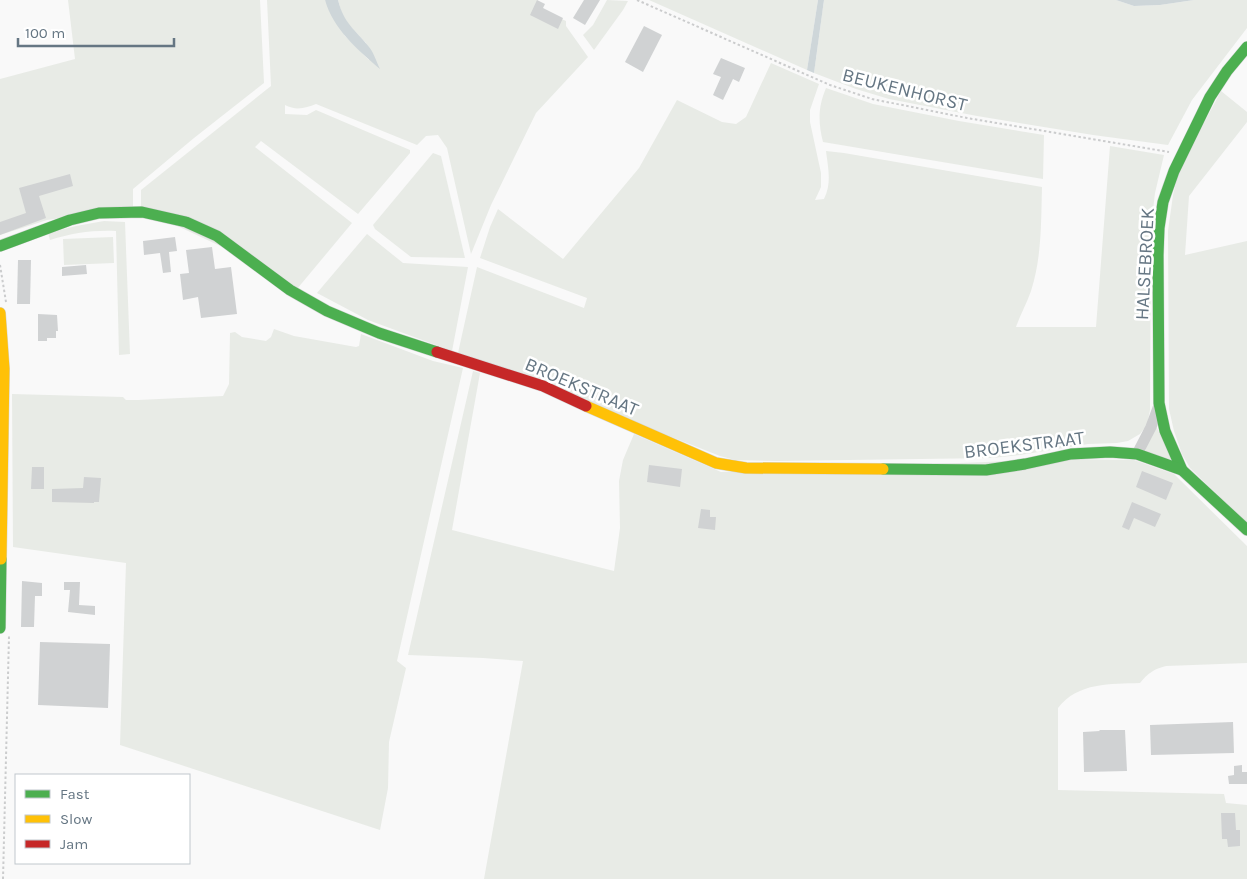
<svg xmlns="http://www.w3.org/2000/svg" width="1247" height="879" font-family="Karla,sans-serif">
  <rect width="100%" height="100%" fill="#f9f9f9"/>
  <g fill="#e8ebe6">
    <polygon points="68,0 260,0 264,83 194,138 133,189 133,209 47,220 0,235 0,79 75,59"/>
    <path d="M267 0H325L345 36 369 60 366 43 350 26 342 15 338 0H537L546 12 566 21V26L588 57 536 113 491 205 471 254 447 148 438 135 426 136 417 145 316 104C306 108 296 111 285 105V114L307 115 316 110 410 150V153L358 214 261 141 255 147 352 223 297 289 263 266 141 209V190L271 86Z"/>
    <polygon points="607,0 628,1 623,10 594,50 583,35 593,25"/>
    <polygon points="649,0 818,0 807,70"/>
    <polygon points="824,0 1116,0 1134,6 1160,5 1194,0 1247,0 1247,28 1192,100 1168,145 1093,135 977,116 889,99 856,89 814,73"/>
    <path d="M771 63 819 84 810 110V122L821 173V187L815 200 824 199C832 183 828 168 826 151L844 153 1042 187C1041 221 1042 257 1031 291 1027 303 1020 315 1016 327H1096L1110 146 1164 155 1155 193 1151 227 1150 410 1147 425 1140 434 1128 441 1117 443 1088 444 1020 455 992 458 777 461 735 460 720 456 458 353 477 267 584 308 587 298 480 258 490 227 498 209 563 259 639 168 677 100 722 122 736 124 746 117Z"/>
    <path d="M826 88 873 104 959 121 1044 135 1043 179 823 142C818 122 818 107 826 88Z"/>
    <polygon points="1221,91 1247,112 1247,122 1189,196 1185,255 1247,241 1247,523 1190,468 1182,454 1174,431 1169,409 1168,231 1173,195 1179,170"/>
    <polygon points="433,153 441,156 465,258 411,257 375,229 373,225"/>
    <path d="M104 221 125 222 130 354 119 355 116 231C92 230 73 233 50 240L48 233 76 226Z"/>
    <polygon points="367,234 403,263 468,267 452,351 368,320 317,293"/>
    <polygon points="113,237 114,263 64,265 63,239"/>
    <polygon points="274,329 294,336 356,347 359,346 361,334 433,361 463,368 397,661 406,668 389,742 388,788 380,830 120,745 126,563 13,547 12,394 123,397 126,400 138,400 223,396 229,384 230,333 235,332 242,337 266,341 271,337"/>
    <path d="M473 371 480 373 452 530 614 571 620 528 619 481 623 460 634 434 721 472 1068 459 1134 460 1174 474 1247 546V663L1166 666C1154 669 1148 673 1140 683 1111 684 1078 682 1058 708V790L1224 794 1226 803 1247 805V879H484L523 661 483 658 408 655Z"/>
    <polygon points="1155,424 1173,460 1146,453 1145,446"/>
  </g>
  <g fill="#ced6d9">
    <path d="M325 0H338C344 24 355 29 369 47 374 53 376 61 380 69 358 50 333 29 325 0Z"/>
    <polygon points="818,0 824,0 814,73 807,70"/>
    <polygon points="1116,0 1194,0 1160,5 1134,6"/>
  </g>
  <g fill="#d0d2d3">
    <polygon points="537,0 545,4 543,8 563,18 558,29 530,15"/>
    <polygon points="584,0 600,0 585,25 573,18"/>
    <polygon points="644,26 662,35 643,72 625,62"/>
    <polygon points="721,58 745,68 739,82 733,79 723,100 713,95 721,77 713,74"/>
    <polygon points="70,174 73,186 39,196 46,218 0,235 0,222 26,213 19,188"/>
    <polygon points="175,237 177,251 169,252 171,272 163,273 160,253 144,255 143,241"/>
    <polygon points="212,247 215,269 231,267 237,314 201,318 198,297 183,300 180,274 189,273 186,250"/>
    <polygon points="18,260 31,260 30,304 17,304"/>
    <polygon points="86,265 87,274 62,276 62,267"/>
    <polygon points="38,314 57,315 58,331 56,331 56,338 47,338 47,341 38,341"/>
    <polygon points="649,465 682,469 680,487 647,482"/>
    <polygon points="32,467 44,467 44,489 31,489"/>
    <polygon points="1142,471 1173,483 1166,500 1136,487"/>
    <polygon points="84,477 101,478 99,502 94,502 94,503 52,502 52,489 83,488"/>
    <polygon points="1132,502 1161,514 1155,527 1134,518 1129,530 1122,527"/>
    <polygon points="701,509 710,510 710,517 716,517 715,530 698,528"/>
    <polygon points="22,581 42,583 42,596 35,596 34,627 21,627"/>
    <polygon points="64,582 80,582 79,605 95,606 95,615 68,612 70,590 64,590"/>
    <polygon points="40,642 110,644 108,708 38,705"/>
    <polygon points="1233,722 1234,753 1151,755 1150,725"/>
    <polygon points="1099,730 1125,730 1127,771 1084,772 1083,732 1100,731"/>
    <polygon points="1242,765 1242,772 1247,772 1247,784 1229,784 1228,776 1234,775 1234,766"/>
    <polygon points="1221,813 1235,813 1236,830 1240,830 1240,846 1228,847 1227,839 1222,839"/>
  </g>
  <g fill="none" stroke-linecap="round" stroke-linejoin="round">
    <defs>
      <g id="fast">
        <polyline points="1247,47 1227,71 1210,97 1174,171 1163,202 1159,228 1158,255 1159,403 1165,431 1182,470 1247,530"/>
        <polyline points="0,246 70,220 99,213 142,212 186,222 217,236 290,290 327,311 379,333 437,352"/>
        <polyline points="883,469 986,470 1025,464 1071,454 1110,452 1137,454 1182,470"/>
        <polyline points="0,628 1,559"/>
      </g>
      <g id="slow">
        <polyline points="0,313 4,369 1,559"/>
        <polyline points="586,406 716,463 746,468 883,469"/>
      </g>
      <polyline id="jam" points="437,352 543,386 586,406"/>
    </defs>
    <use href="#fast" stroke="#d5d6d7" stroke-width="12"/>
    <use href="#slow" stroke="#d5d6d7" stroke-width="12"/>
    <use href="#jam" stroke="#d5d6d7" stroke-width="12"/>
    <g stroke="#cbcccd" stroke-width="2" stroke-dasharray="2.5 2.5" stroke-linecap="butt">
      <polyline points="637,0 830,85 872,99 967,118 1169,152"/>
      <polyline points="0,265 6,302"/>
      <polyline points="3,879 9,636"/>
    </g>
    <polyline stroke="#cecfd0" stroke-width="11" points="1137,454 1151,427 1158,408"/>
    <use href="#fast" stroke="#4caf50" stroke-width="11"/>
    <use href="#slow" stroke="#ffc107" stroke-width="11"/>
    <use href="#jam" stroke="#c62828" stroke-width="11"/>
  </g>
  <g text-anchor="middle" stroke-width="5" stroke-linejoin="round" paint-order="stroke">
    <g font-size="19" fill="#657683" stroke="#fff">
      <text transform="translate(905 89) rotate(14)" y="7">BEUKENHORST</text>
      <text transform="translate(1144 264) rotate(-87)" y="7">HALSEBROEK</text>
      <text transform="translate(582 386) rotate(23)" y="7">BROEKSTRAAT</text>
      <text transform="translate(1024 444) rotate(-7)" y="7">BROEKSTRAAT</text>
    </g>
  </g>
  <rect x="15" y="774" width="175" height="90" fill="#ffffff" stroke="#c1c8cd"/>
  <rect x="25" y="790" width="25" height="8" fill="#4caf50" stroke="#c1c8cd"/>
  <text x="60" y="799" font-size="15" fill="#657683">Fast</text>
  <rect x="25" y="815" width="25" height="8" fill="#ffc107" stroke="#c1c8cd"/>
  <text x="60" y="824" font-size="15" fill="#657683">Slow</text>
  <rect x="25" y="840" width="25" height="8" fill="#c62828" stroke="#c1c8cd"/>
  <text x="60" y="849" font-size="15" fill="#657683">Jam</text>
  <path d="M18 38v8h156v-8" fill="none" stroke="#657683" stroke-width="2.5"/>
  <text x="25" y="38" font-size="15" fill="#657683" stroke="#ffffff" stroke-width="4" paint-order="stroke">100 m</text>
</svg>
